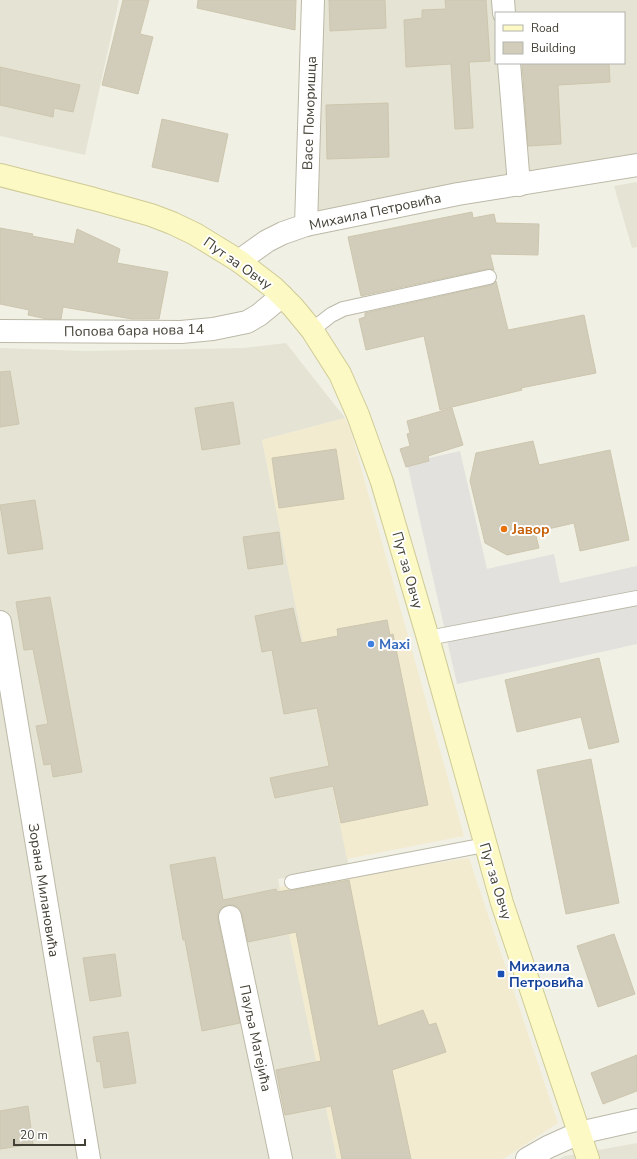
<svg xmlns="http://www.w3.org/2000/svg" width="637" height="1159" font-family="'Nunito Sans',sans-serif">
  <rect width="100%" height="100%" fill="#f1f0e4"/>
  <g fill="#e5e3d3" fill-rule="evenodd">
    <polygon points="0,0 119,0 85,155 0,136"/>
    <path d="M319 0H637V154L317 213ZM496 13H624V63H496Z"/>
    <polygon points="637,182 637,247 632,248 614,186"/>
    <polygon points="286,343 345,418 262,440 349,866 278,879 337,1159 0,1159 0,348 87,351 244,348"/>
    <polygon points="637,1143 637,1159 559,1159 565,1156"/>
  </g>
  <g fill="#f3ebd0">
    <polygon points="345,418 351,432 464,836 347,859 262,440"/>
    <polygon points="469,858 558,1123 503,1159 337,1159 279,887"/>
  </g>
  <polygon fill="#e2e1dd" points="460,451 487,569 554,554 560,583 637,566 637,644 457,684 407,463"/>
  <g fill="#d2cdba" stroke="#cdc6ae">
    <polygon points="123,0 149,0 140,34 153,37 138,94 102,85"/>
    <polygon points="198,0 296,0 295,30 197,8"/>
    <polygon points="329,0 385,0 386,28 330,31"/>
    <polygon points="445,0 486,0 490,61 469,62 473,128 455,129 451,64 406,67 404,20 422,18 422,10 446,9"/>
    <polygon points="522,63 609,63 610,82 558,85 561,144 528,146"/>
    <polygon points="0,67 80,85 73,112 54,108 53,117 0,105"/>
    <polygon points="388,103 389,157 327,159 326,105"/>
    <polygon points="162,119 228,134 218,182 152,167"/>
    <polygon points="472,212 473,218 494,214 496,223 539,224 538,255 490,254 494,270 487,269 361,296 348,237"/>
    <polygon points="0,228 33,234 32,236 74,244 77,229 120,249 117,263 168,272 159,319 132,319 63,307 61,319 47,319 28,315 29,310 0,304"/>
    <polygon points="496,281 508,330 584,315 596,373 521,388 522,390 440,410 424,336 366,350 359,319 365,317 365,313 491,285"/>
    <polygon points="10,371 19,424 0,427 0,372"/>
    <polygon points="233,402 240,444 202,450 195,408"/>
    <polygon points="452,408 463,445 428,456 429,461 406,467 400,449 410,446 407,434 410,433 407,421"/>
    <polygon points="533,441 539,465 610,450 629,540 580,551 574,523 535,532 539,548 507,555 485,543 470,481 476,453"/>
    <polygon points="336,449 344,499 279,508 272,458"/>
    <polygon points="35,500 43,549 8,554 0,505"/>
    <polygon points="279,532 283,564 248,569 243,537"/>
    <polygon points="50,597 82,772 53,777 51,764 44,765 36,726 48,724 33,649 24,650 16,602"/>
    <polygon points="293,608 301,643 338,636 337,629 387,620 390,635 393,634 428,805 341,823 333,786 275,798 270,778 329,766 317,708 284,714 272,650 262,652 255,616"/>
    <polygon points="599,658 619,742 589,749 581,717 517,732 505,680"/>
    <polygon points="591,759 619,903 566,914 537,770"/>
    <polygon points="215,857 223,900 276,889 277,892 289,890 294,890 349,880 378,1026 423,1010 429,1025 436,1023 446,1052 392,1070 411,1159 342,1159 331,1106 285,1115 276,1070 321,1061 296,932 248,942 242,914 240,909 234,905 227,905 221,908 218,914 218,920 240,1023 202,1031 185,940 183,940 170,865"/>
    <polygon points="614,934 635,994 598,1007 577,946"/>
    <polygon points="115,954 121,996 90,1001 83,958"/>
    <polygon points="128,1032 136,1083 104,1088 100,1061 97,1062 93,1037"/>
    <polygon points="637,1055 637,1091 603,1104 591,1073"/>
    <polygon points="28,1106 33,1144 0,1149 0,1111"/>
  </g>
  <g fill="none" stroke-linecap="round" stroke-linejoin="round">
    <defs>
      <g id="lane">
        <polyline points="312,330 331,315 343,309 489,277"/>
        <polyline points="428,638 637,598"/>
        <polyline points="292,882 485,845"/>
      </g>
      <g id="street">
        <polyline points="503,0 504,13"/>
        <polyline points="509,63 519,185"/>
        <polyline points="306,225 313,0"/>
        <polyline points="239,261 267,241 283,233 306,225 458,194 637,165"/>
        <polyline points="0,331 181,332 213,329 247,322 259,315 282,296"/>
        <polyline points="0,622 89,1159"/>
        <polyline points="230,917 281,1159"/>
        <polyline points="527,1159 548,1147 579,1133 637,1120"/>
      </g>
      <polyline id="secondary" points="0,175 94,199 151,215 172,223 195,234 239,261 274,288 293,307 312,330 340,374 358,415 382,482 428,638 502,903 588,1159"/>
    </defs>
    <use href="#lane" stroke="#bcb9a8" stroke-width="16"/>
    <use href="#street" stroke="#bcb9a8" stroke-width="24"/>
    <use href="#secondary" stroke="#cfcb96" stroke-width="24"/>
    <use href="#lane" stroke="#fff" stroke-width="14"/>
    <use href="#street" stroke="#fff" stroke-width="22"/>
    <use href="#secondary" stroke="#fcf9c4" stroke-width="22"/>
  </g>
  <circle fill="#e8710a" stroke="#fff" stroke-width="1.5" cx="504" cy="529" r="4"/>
  <circle fill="#3f7fe0" stroke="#fff" stroke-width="1.5" cx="371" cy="644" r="4"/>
  <rect fill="#1a4fb4" stroke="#fff" stroke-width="1.5" x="497" y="970" width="8" height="8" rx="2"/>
  <g text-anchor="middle" stroke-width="4" stroke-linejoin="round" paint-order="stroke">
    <g font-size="14" fill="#434035" stroke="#fff">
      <text transform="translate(309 113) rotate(-88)" y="5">Васе Поморишца</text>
      <text transform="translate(375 211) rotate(-12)" y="5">Михаила Петровића</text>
      <text transform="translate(238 263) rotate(35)" y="5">Пут за Овчу</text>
      <text transform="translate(134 330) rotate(-1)" y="5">Попова бара нова 14</text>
      <text transform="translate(408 570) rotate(74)" y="5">Пут за Овчу</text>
      <text transform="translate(496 881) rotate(73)" y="5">Пут за Овчу</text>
      <text transform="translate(44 890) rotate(81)" y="5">Зорана Милановића</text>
      <text transform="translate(256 1038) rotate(78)" y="5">Пауља Матејића</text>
    </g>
    <g font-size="14" font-weight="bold" fill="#c56008" stroke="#fff" text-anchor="start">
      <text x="512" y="534">Јавор</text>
    </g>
    <g font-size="14" font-weight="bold" fill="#366cbe" stroke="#fff" text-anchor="start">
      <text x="379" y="649">Maxi</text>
    </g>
    <g font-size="14" font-weight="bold" fill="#164399" stroke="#fff" text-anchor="start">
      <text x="509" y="971">Михаила<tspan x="509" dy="16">Петровића</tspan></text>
    </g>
  </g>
  <rect x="495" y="12" width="130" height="52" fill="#ffffff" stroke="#b4b3ae"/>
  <rect x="503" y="25" width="20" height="6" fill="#fcf9c4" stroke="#b4b3ae"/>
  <text x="531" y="32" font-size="12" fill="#434035">Road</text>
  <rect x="503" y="42" width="20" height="12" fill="#d2cdba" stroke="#b4b3ae"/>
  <text x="531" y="52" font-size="12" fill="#434035">Building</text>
  <path d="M14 1139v6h71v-6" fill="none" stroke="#434035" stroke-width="2"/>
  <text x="20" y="1139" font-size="12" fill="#434035" stroke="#ffffff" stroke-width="3" paint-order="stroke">20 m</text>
</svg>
